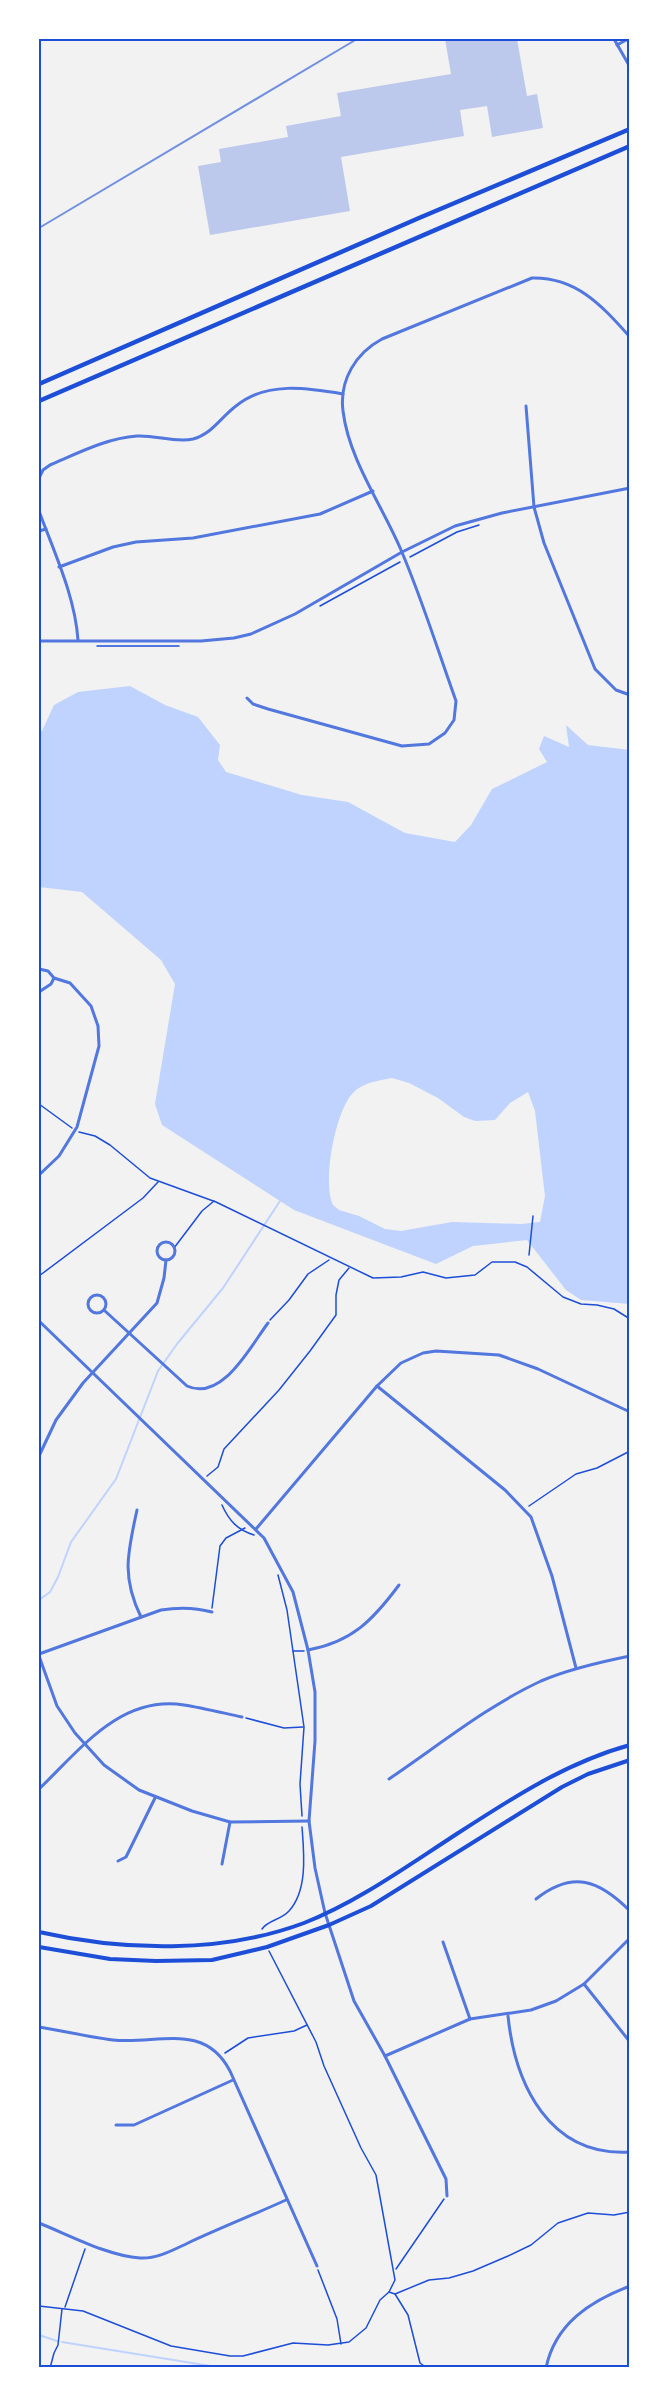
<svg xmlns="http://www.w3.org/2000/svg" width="669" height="2407" font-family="'Public Sans',sans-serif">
  <rect width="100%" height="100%" fill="#f2f2f2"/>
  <path fill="#bfd3fe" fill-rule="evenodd" d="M130 686 165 705 198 717 220 745 218 760 226 772 302 795 348 802 405 833 455 842 471 825 492 789 547 762 539 749 544 736 569 747 566 725 588 745 630 750V1304L581 1300 566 1290 527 1240 473 1246 436 1264 294 1210 162 1125 155 1104 175 984 161 960 82 892 39 887V731H42L54 705 78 692ZM392 1078 409 1083 438 1098 464 1117 475 1121 495 1120 510 1103 528 1092 535 1111 545 1196 540 1222 521 1224 452 1222 401 1231 385 1229 359 1216 339 1210 333 1205C322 1183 335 1111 353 1093 363 1082 378 1081 392 1078Z"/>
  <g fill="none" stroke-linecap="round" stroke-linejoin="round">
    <g stroke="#bfd3fe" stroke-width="2">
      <polyline points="39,1600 50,1592 58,1577 71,1542 116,1479 158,1371 177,1344 223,1288 280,1201"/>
      <polyline points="39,2335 57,2341"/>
      <polyline points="62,2342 223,2368"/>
    </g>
  </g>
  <polygon fill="#bdc9ec" points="445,39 517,39 527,96 537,94 543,128 492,137 487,106 460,110 464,136 341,157 350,211 210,235 198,166 221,162 219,149 288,137 286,126 341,116 337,93 451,74"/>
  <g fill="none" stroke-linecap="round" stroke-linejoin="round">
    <g stroke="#1d4ed8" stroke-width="1.5">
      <polyline points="410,557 457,532 479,525"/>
      <polyline points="320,606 400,562"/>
      <polyline points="97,646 179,646"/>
      <polyline points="39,1104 72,1128"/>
      <polyline points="79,1132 95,1136 110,1145 150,1178 216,1202 373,1278 401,1277 423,1272 446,1278 475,1275 492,1262 515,1262 527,1267 563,1297 581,1304 597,1305 614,1309 630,1319"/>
      <polyline points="174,1248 202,1211 214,1201"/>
      <polyline points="529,1255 533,1216"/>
      <polyline points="39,1276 143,1198 158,1182"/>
      <polyline points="270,1320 289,1300 308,1274 329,1260"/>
      <polyline points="207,1476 218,1467 224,1449 279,1390 310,1351 336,1315 336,1295 339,1280 349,1268"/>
      <path d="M222 1505C229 1521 238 1530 254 1535"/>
      <polyline points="529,1506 576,1474 597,1468 630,1451"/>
      <polyline points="278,1575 287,1610 304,1727 300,1784 302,1816"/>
      <polyline points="212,1608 220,1546 226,1538 245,1528"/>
      <polyline points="293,1651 304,1651"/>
      <polyline points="246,1718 284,1728 303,1727"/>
      <path d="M262 1929C268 1920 281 1920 289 1911 308 1890 304 1853 302 1827"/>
      <polyline points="225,2053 248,2038 294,2031 307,2025"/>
      <polyline points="396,2269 444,2199"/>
      <polyline points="318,2270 337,2319 341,2344"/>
      <polyline points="389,2292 395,2294 429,2280 449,2278 473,2271 508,2256 531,2245 558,2223 588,2213 614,2215 630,2212"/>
      <polyline points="395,2294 408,2315 420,2363 427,2368"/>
      <polyline points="39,2306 83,2311 171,2346 230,2356 243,2356 293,2343 328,2345 349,2342 366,2328 380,2300 389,2292 395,2280 376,2175 361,2148 324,2066 316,2042 269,1951"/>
      <polyline points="65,2307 85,2249"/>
      <polyline points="50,2368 54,2353 58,2345 62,2309"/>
    </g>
    <g stroke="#5277de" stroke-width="3">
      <polyline points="614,39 630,67"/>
      <polyline points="617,45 628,39"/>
      <polyline points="526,406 534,507 544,543 595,669 616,690 630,695"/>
      <path d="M39 478 43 470 50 465C78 453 107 438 137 436 156 435 175 443 193 439 212 434 221 417 236 406 266 381 308 388 343 394"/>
      <path d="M39 511C54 552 75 596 78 640"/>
      <polyline points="39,531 46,529"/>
      <polyline points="59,567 113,547 136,542 193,538 320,514 373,491"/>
      <polyline points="39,641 201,641 234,638 251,634 295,614 402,552 455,526 502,513 630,488"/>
      <path d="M247 698 253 704 268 709 402 746 429 744 445 733 454 720 456 701C438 651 422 599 401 550 382 505 349 460 343 411 339 380 356 353 382 339L532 278C577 277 602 306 630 337"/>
      <polyline points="39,969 48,971 54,978 70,983 91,1006 98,1026 99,1046 77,1127 59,1156 39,1175"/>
      <polyline points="39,992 51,984 54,978"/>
      <circle cx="166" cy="1251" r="9"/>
      <circle cx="97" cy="1304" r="9"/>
      <path d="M105 1311 187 1386C222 1402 250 1347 268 1323"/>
      <polyline points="39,1321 264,1538 293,1592 308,1650 315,1692 315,1741 309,1821 315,1868 325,1913 354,2001 385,2056 446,2179 447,2196"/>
      <polyline points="377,1386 505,1490 531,1517 552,1576 576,1668"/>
      <polyline points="39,1456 56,1420 83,1383 157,1303 164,1278 166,1260"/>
      <path d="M137 1510C128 1552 121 1576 141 1617"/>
      <polyline points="256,1529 377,1386 401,1363 423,1353 436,1351 499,1355 538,1369 630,1412"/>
      <path d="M308 1650C352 1642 373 1620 399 1585"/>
      <path d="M39 1654 161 1610C179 1607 194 1607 212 1612"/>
      <polyline points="39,1656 57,1706 75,1733 104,1765 139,1790 192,1811 230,1822 309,1821"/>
      <path d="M389 1779C438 1746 487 1706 541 1681 569 1669 600 1662 630 1656"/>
      <path d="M39 1789C80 1750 120 1695 184 1705 203 1708 223 1713 242 1717"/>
      <polyline points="118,1861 126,1857 155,1798"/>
      <polyline points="222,1864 230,1822"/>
      <path d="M536 1899C573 1870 599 1880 630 1911"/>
      <polyline points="443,1942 470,2019"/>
      <polyline points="584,1984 630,2042"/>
      <path d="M508 2016C515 2084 549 2157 630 2152"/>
      <path d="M39 2027C64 2031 88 2037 113 2040 157 2045 204 2021 230 2071L317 2266"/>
      <polyline points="385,2056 470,2019 531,2010 556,2001 584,1984 630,1938"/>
      <polyline points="116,2125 134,2125 233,2080"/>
      <path d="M39 2223C69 2235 108 2256 140 2258 157 2259 173 2250 188 2243 220 2228 253 2215 286 2200"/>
      <path d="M546 2368C555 2324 590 2301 630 2286"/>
    </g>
    <g stroke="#1d4ed8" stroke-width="4">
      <path d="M39 1932C123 1951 221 1954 304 1923 355 1903 403 1869 449 1839 506 1802 564 1763 630 1745"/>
      <polyline points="39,1947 110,1959 156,1961 212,1960 267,1947 329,1925 371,1906 562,1787 588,1774 630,1760"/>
    </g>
    <g stroke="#1d4ed8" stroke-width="4.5">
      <polyline points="39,384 419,218 630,129"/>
      <polyline points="39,401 630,146"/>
    </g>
    <polyline stroke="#7290e2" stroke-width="2" points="39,228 357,39"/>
  </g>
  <rect width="669" height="2407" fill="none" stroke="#ffffff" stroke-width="81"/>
  <rect x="40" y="40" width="588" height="2326" fill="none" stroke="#1d4ed8" stroke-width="2"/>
</svg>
